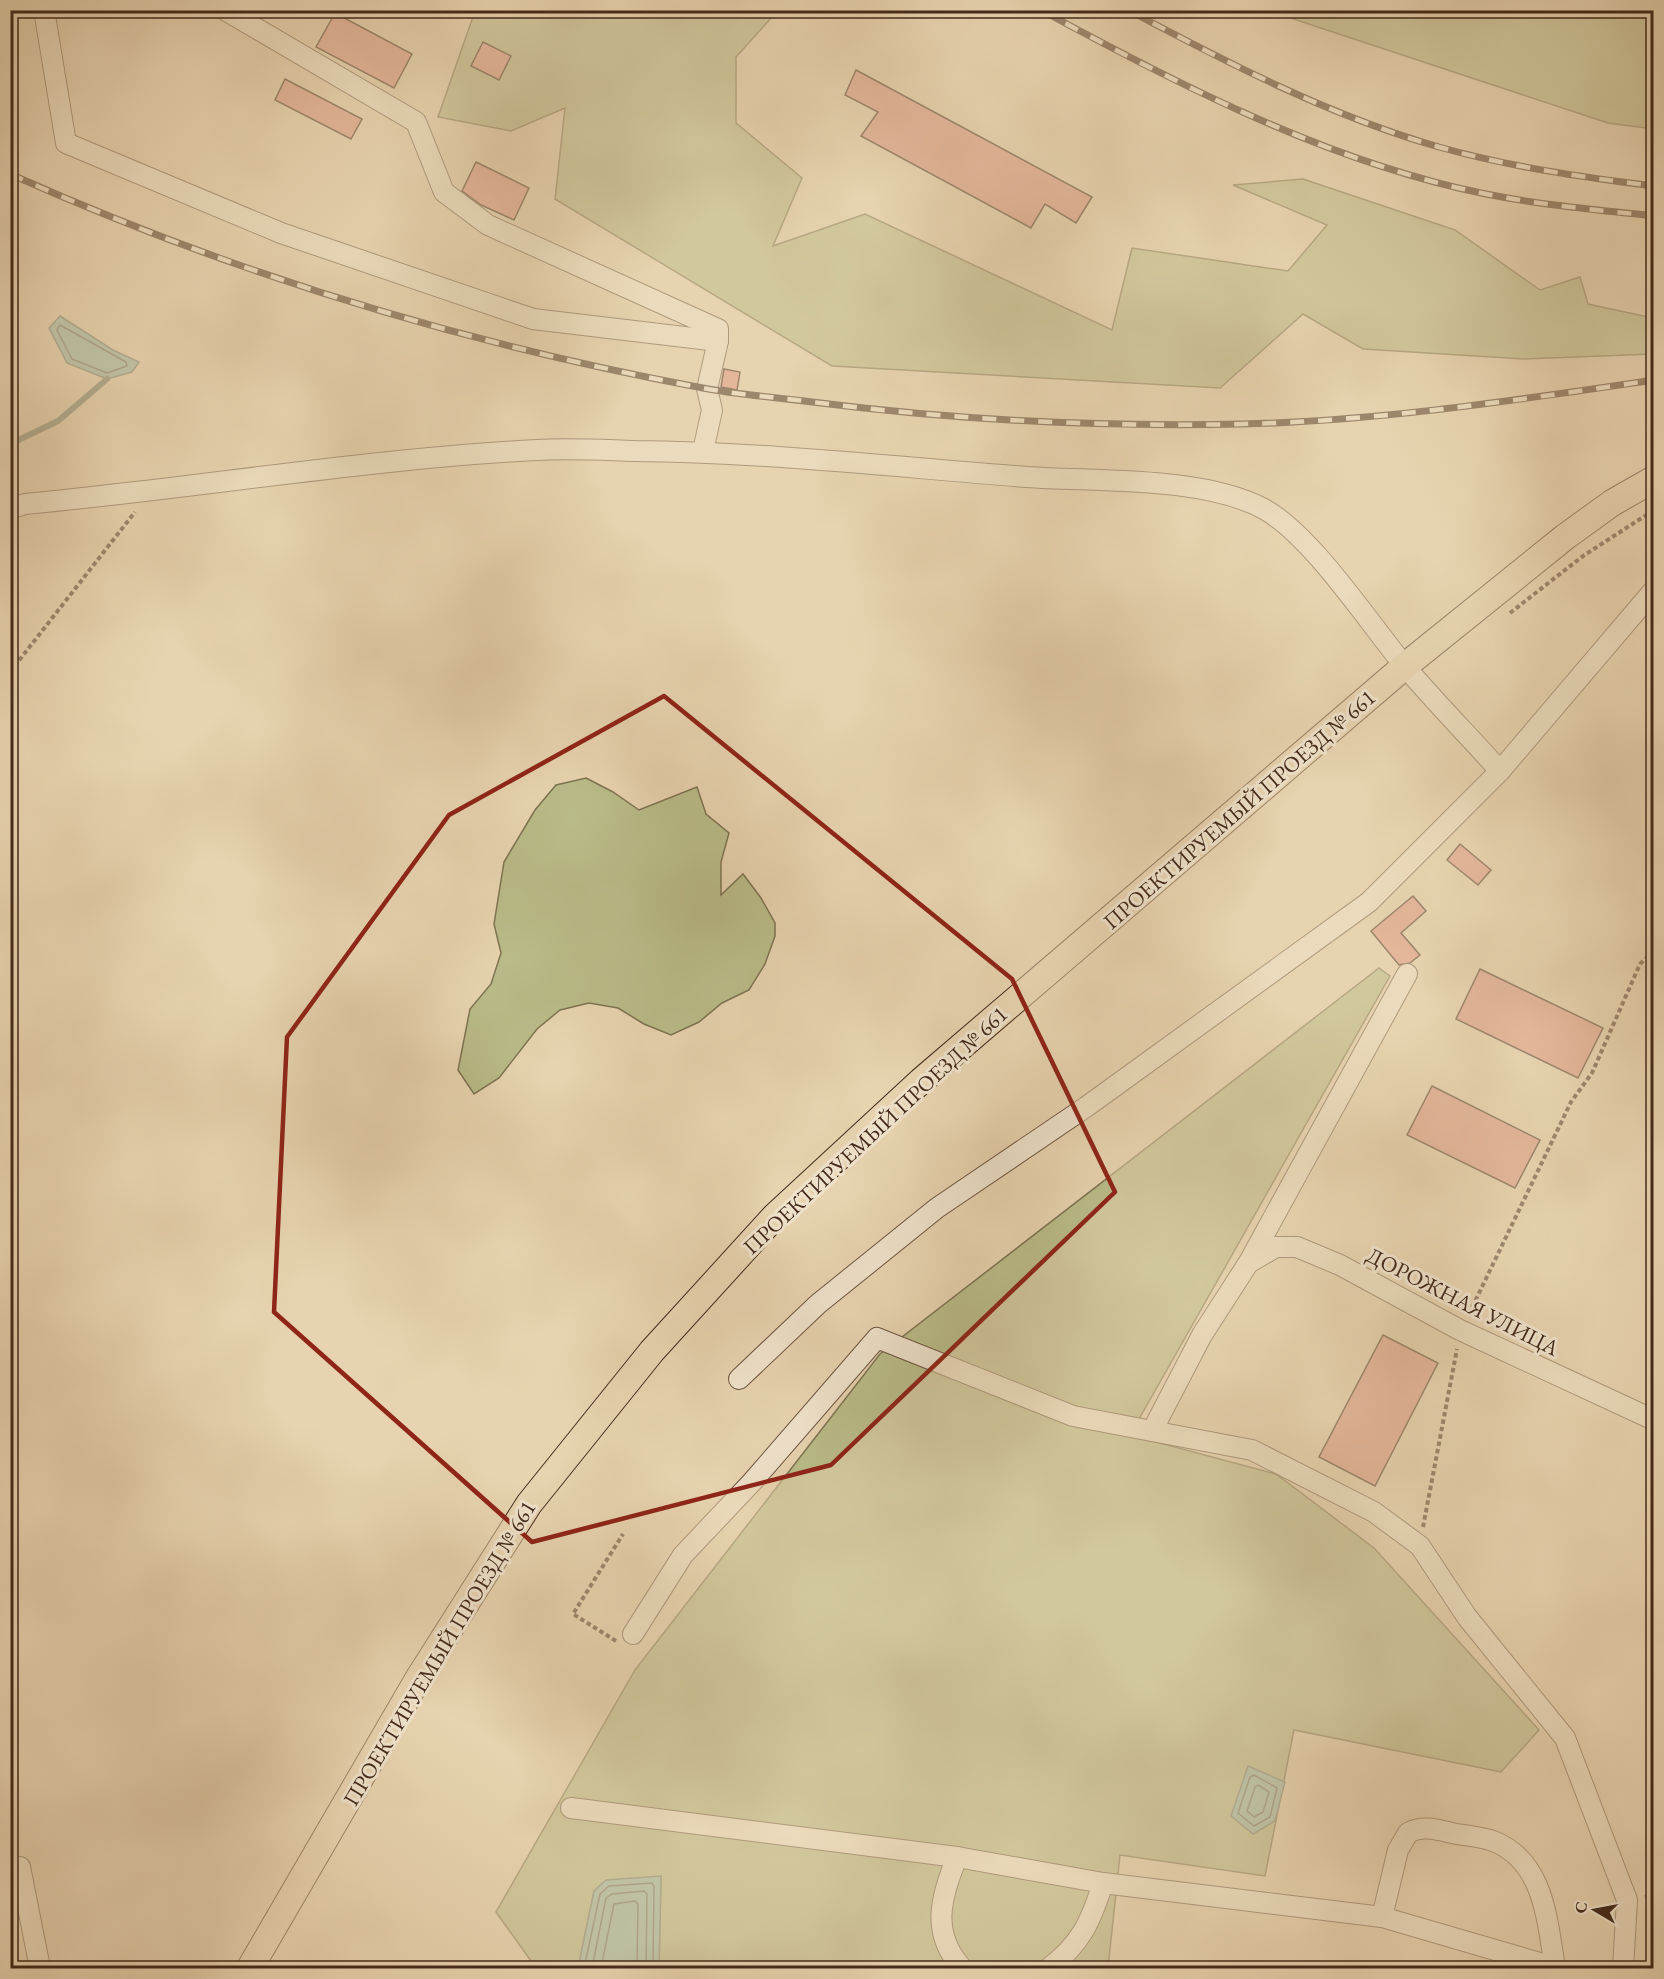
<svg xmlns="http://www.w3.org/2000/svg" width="1664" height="1979" font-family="'EB Garamond',serif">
  <rect width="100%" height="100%" fill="#e7d3af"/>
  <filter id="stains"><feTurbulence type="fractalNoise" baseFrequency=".00333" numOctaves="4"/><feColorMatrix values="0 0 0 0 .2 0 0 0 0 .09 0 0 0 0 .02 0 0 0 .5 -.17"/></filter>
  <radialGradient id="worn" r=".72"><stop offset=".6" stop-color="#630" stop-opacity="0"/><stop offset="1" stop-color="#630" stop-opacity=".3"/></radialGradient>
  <g fill="#b9bb88" stroke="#7e7352" stroke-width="1.5">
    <polygon points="475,11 762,11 773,16 736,57 736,123 802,178 773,246 865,214 1112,330 1132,248 1288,271 1327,225 1233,185 1303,179 1455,230 1540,290 1580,277 1588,304 1653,318 1653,354 1524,359 1363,349 1303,314 1220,388 832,366 555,199 565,108 511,131 438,117"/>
    <polygon points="1269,11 1653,11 1653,129 1608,123"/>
    <polygon points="586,778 613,792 639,810 697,787 706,814 729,833 721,862 721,895 743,874 761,898 775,923 775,936 765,964 749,990 722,1003 699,1022 671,1035 644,1024 618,1008 589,1003 560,1010 537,1029 499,1078 474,1094 458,1070 470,1009 491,984 501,953 494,924 504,862 535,810 556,785"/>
    <polygon points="1379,968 1390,976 1130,1435 1276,1474 1374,1548 1539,1730 1501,1772 1294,1730 1265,1876 1120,1855 1108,1968 659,1968 661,1877 594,1892 578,1968 536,1968 496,1912 635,1670 880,1354"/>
  </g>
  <g fill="#97b8a7" stroke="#76806f" stroke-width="1.5">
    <polygon points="60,316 113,350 139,362 132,372 107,379 67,363 49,328"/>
    <polygon points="1248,1766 1285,1782 1275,1821 1253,1834 1231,1816"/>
    <polygon points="661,1876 659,1968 578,1968 594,1891 606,1880"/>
  </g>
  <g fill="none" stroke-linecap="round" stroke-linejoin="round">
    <g stroke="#6e7262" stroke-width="1.5">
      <polygon points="60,325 126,362 127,366 107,373 72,359 57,330"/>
      <polygon points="1254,1775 1277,1788 1270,1817 1254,1826 1238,1813 1250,1777"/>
      <polygon points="1258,1785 1269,1792 1263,1812 1254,1817 1247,1811 1255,1787"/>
      <polyline points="584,1968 600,1894 609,1886 652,1883 654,1886 653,1968"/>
      <polyline points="592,1968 606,1898 612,1894 644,1891 647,1894 646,1968"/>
      <polyline points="601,1968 614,1904 635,1901 638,1904 637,1968"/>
    </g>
    <polyline stroke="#76806f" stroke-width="6" points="10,444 58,421 107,379"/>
  </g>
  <g fill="#e09483" stroke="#442b1c" stroke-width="1.5">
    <polygon points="335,13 412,54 394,88 316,47"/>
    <polygon points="483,42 511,56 499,80 471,66"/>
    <polygon points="856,70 1092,197 1076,223 1045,204 1031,228 861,136 878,112 845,95"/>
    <polygon points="285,79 362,119 351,139 275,100"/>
    <polygon points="476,162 529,188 514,220 481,205 462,191"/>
    <polygon points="724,369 740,372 737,390 721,387"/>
    <polygon points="1460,844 1491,870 1478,885 1447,860"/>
    <polygon points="1413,896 1426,911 1401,933 1420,955 1410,963 1399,965 1371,931"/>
    <polygon points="1480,969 1603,1028 1578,1078 1456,1019"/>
    <polygon points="1432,1086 1540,1140 1515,1188 1407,1135"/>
    <polygon points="1383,1335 1438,1363 1375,1486 1319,1457"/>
  </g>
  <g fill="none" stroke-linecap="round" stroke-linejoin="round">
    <defs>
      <g id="minor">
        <polyline points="44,10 66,143 281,233 533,319 718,341"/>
        <polyline points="225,10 416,122 444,192 488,225 718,329 718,341 707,389 712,410 703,451"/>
        <path d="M10 509 25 504C196 488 366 459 537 450 569 448 602 450 634 451 765 452 896 467 1027 477 1097 482 1203 476 1264 509 1311 535 1367 620 1403 664 1434 701 1468 735 1500 771"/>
        <polyline points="1250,1262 1276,1247 1297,1247 1340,1265 1460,1330 1654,1420"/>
        <polyline points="739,1379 818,1304 937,1208 1086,1107 1369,902 1500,771 1654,590"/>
        <polyline points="1152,1431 1202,1335 1249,1262 1407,974"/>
        <polyline points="633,1634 683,1555 752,1482 877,1338 1073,1416 1252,1450 1374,1512 1420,1546 1467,1617 1565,1738 1627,1900 1623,1968"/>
        <polyline points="571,1808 957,1857 1103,1883 1382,1917 1557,1968"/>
        <path d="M957 1857C941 1898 930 1932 962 1968"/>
        <polyline points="20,1867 40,1968"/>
        <path d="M1382 1917 1398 1850 1408 1833C1424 1824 1441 1831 1457 1834 1469 1836 1482 1837 1493 1841 1545 1861 1547 1922 1555 1967"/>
        <path d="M1049 1968C1081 1944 1091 1921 1103 1883"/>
      </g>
      <polyline id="major" points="250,1968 418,1679 529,1504 652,1351 775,1216 921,1081 1405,666 1565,537 1612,503 1654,479"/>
    </defs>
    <use href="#minor" stroke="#6d5541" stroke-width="22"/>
    <use href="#major" stroke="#442b1c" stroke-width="28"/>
    <g stroke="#442b1c" stroke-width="4" stroke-dasharray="4.5 3" stroke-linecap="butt">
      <polyline points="1510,613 1583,556 1654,510"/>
      <polyline points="10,672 135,512"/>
      <polyline points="1469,1314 1571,1102 1592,1073 1640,964 1654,951"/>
      <polyline points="1423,1527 1457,1349"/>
      <polyline points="616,1641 573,1614 623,1534"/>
      <polyline points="1645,1897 1654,1895"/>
    </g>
    <use href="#minor" stroke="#efe2cb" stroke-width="20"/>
    <use href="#major" stroke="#e7d3af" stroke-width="26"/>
    <defs>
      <g id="rail">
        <path d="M1041 10C1179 85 1331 163 1486 194 1541 205 1598 210 1654 216"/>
        <path d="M1128 10C1228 63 1330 116 1439 147 1510 167 1581 177 1654 186"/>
        <path d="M10 174C232 273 465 344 703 388 739 395 776 397 812 402 955 420 1098 427 1242 424 1380 421 1517 400 1654 380"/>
      </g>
    </defs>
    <use href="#rail" stroke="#442b1c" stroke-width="7"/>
    <use href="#rail" stroke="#efe2cb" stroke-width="4.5" stroke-dasharray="14" stroke-linecap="butt"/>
  </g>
  <path d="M0 0H1664V1979H0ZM664 696 1012 979 1115 1192 831 1465 532 1542 274 1312 287 1037 449 815Z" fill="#e7d3af" fill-opacity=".55" fill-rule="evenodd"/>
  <path fill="none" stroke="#8f2418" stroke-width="4.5" stroke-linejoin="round" d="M664 696 1012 979 1115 1192 831 1465 532 1542 274 1312 287 1037 449 815Z"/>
  <g text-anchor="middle" stroke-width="6" stroke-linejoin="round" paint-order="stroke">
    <g font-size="22" fill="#442b1c" stroke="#efe2cb">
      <text transform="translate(1239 809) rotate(-41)" y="8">ПРОЕКТИРУЕМЫЙ ПРОЕЗД № 661</text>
      <text transform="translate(875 1130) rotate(-43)" y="8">ПРОЕКТИРУЕМЫЙ ПРОЕЗД № 661</text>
      <text transform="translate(1463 1301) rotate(27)" y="8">ДОРОЖНАЯ УЛИЦА</text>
      <text transform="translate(439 1653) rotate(-59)" y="8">ПРОЕКТИРУЕМЫЙ ПРОЕЗД № 661</text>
    </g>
  </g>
  <rect width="1664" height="1979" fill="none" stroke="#e7d3af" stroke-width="36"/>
  <rect x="12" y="12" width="1640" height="1955" fill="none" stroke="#442b1c" stroke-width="3"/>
  <rect x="18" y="18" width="1628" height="1943" fill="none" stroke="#442b1c" stroke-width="1.5"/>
  <g transform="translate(1595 1910) rotate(280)" stroke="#efe2cb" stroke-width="4.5" paint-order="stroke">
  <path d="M0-4.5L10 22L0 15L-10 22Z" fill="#442b1c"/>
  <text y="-9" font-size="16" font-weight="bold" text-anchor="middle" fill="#442b1c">С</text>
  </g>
  <rect width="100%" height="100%" filter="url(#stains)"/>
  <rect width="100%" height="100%" fill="url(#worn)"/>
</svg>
